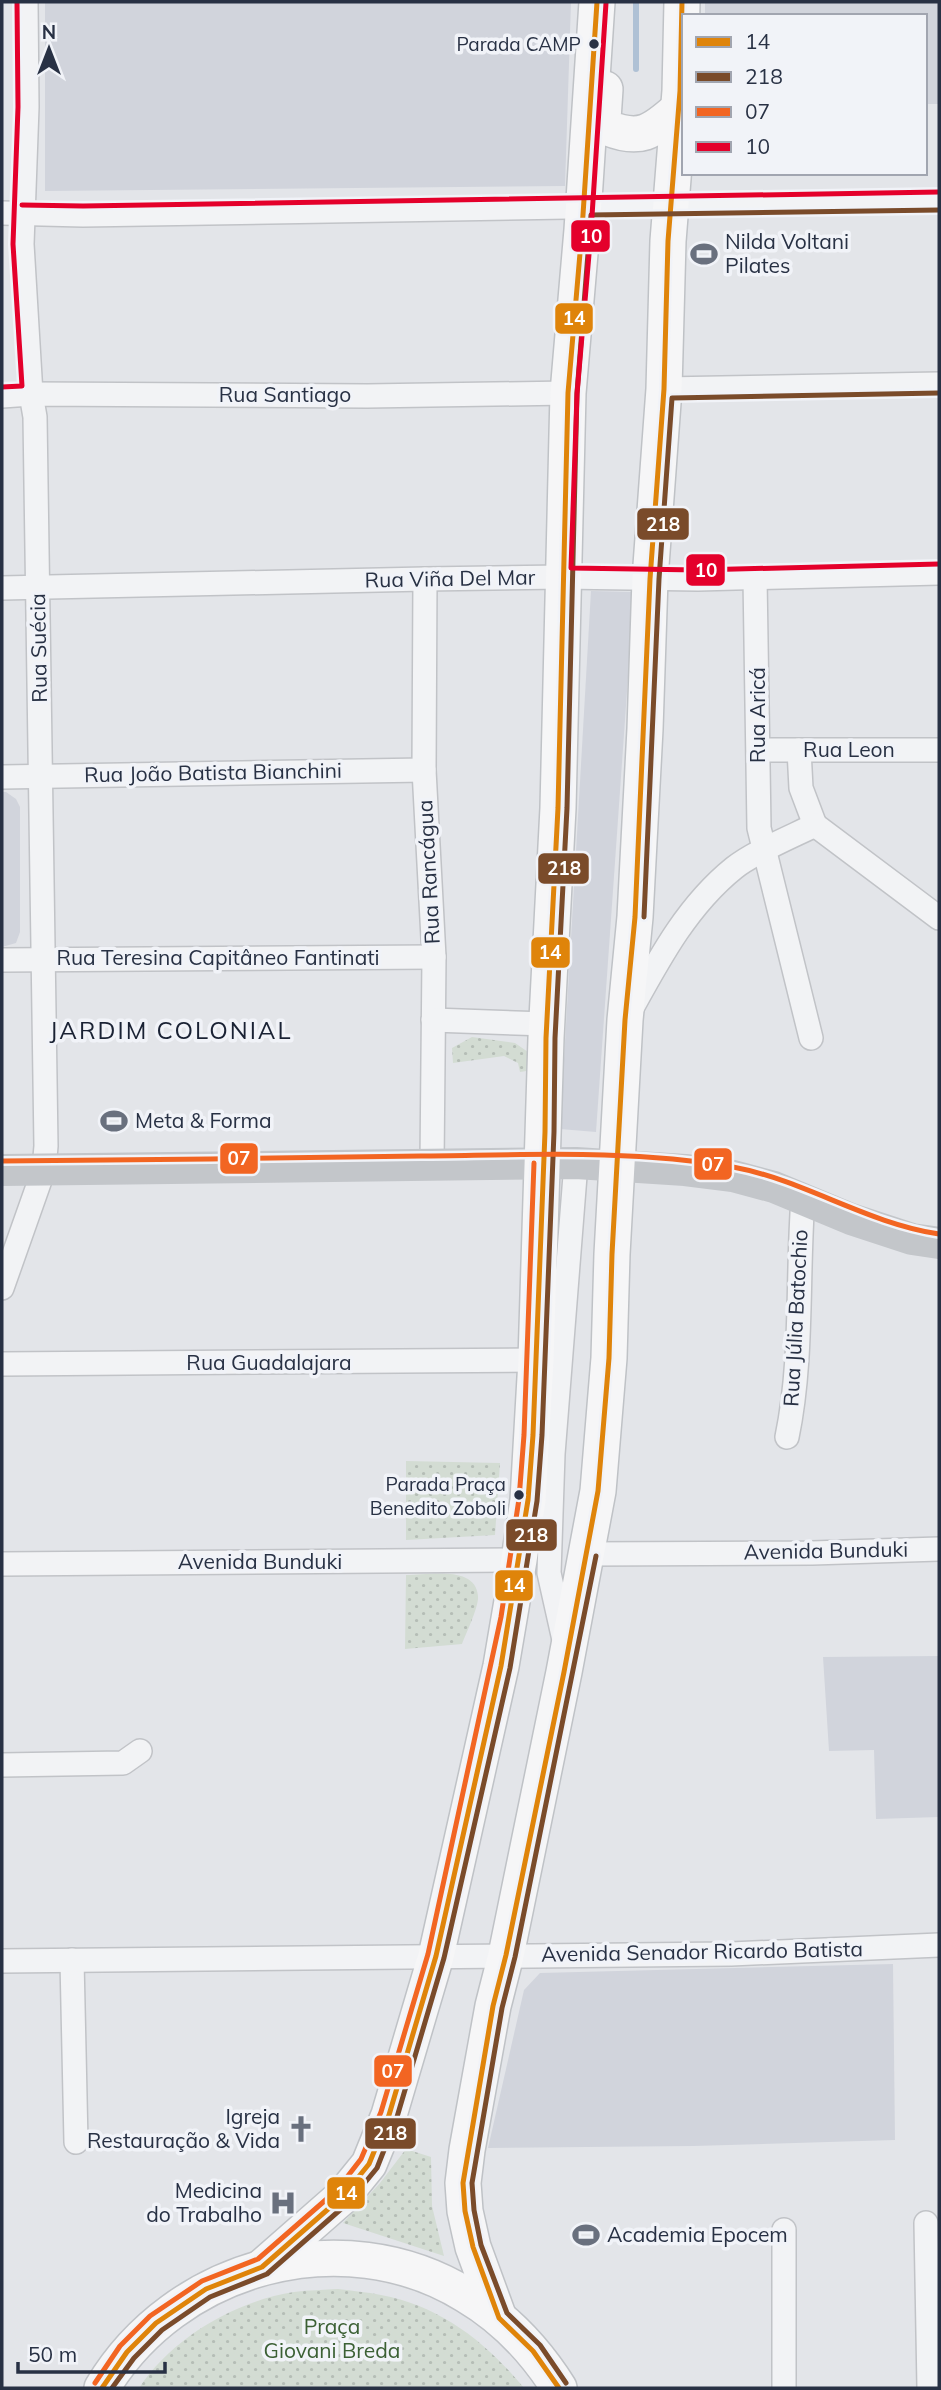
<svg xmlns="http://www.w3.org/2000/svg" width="941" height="2390" font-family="Mulish,sans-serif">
  <defs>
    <pattern id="grass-dots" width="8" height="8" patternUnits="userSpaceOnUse" patternTransform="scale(1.75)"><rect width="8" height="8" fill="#d3dcd3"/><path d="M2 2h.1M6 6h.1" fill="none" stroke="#b5bdb6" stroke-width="1.8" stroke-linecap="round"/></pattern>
  </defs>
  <rect width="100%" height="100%" fill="#e3e5e9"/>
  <g fill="#d1d4dc">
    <polygon points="45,2 571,2 565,186 45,191"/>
    <polygon points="705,2 939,2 939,104 925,104 925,16 705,16"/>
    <polygon points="591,591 634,592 596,1132 560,1129"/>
    <polygon points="2,792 6,792 16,799 20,807 20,932 16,943 2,947"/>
    <polygon points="938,1656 939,1817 876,1819 874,1750 829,1751 823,1657"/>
    <polygon points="893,1964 895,2140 693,2146 488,2148 524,1990 540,1973"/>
  </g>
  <g fill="url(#grass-dots)">
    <polygon points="472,1037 515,1043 528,1052 533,1070 520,1072 518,1063 504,1056 453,1063 452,1048"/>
    <polygon points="406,1461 500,1463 495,1535 406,1540"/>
    <path d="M406 1575C428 1575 476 1565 478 1596 479 1607 466 1633 462 1644L405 1649Z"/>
    <polygon points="406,2149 431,2157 432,2206 444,2256 343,2223 380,2183"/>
    <path d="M338 2289C352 2291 367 2292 381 2295 441 2306 487 2343 524 2388H139C172 2338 235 2301 294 2292 309 2290 324 2290 338 2289Z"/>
  </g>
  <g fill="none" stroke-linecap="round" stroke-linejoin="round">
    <polyline stroke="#afc1d5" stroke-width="6" points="636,2 636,69"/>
    <defs>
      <g id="street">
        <polyline points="2,213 83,215 939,201"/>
        <polyline points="664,389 939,384"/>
        <polyline points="2,396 31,394 367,396 568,393"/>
        <polyline points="755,578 759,828 811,1038"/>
        <polyline points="425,579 424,770 434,957 432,1164"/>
        <polyline points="2,588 425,579 562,577 698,579 939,573"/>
        <polyline points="759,750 939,750"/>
        <polyline points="799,750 801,788 815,825"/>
        <polyline points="2,777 424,770"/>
        <polyline points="815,825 939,918"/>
        <polyline points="2,960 434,957"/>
        <path d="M632 1008C660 957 688 905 734 868 752 853 793 836 815 825"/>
        <polyline points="433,1020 546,1024"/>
        <polyline points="2,1288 44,1169 46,1146 35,417 31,394 22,244 27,107 26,2"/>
        <polyline points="2,1364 536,1360"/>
        <path d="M787 1437C803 1360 797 1277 803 1198"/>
        <polyline points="587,1554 812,1553 939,1549"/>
        <polyline points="2,1564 519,1560"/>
        <polyline points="564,1640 549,1573 553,1454 576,1163"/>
        <polyline points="2,1765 123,1763 140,1751"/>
        <polyline points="72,1960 76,2142"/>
        <polyline points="2,1961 731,1954 939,1945"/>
        <polyline points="926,2223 929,2388"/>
        <polyline points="784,2230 784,2388"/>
      </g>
      <g id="primary">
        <path d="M605 89 603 119 608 128C640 141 652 132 677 110"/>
        <polyline points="262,2267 343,2196 369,2164 389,2115 436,1956 501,1666 519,1560 528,1500 536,1360 546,1038 558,808 568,393 582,230 597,2"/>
        <polyline points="499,2318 473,2247 465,2211 463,2183 467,2150 493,2006 506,1955 564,1672 598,1491 609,1358 612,1254 625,1020 635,917 645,729 650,579 664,389 668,241 680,91 682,2"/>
        <path d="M102 2388C175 2266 342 2219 466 2295 505 2318 535 2350 559 2388"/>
      </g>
    </defs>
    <use href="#street" stroke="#c1c3c7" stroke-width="26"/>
    <use href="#primary" stroke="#bfc2c6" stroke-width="38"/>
    <use href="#street" stroke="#f2f3f5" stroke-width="23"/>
    <polyline stroke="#c3c6ca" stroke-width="32" points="2,1170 576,1163 685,1170 733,1176 774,1187 851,1219 912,1239 939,1243"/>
    <use href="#primary" stroke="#f6f6f7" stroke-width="35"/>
    <defs>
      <g id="bus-1">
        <polyline points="102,2388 127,2352 156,2323 206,2289 262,2267 343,2196 369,2164 389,2115 436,1956 501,1666 528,1500 533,1435 545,1132 546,1038 558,808 568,393 582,230 597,2"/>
        <polyline points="559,2388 533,2351 499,2318 473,2247 465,2211 463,2183 493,2006 506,1955 564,1672 598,1491 609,1358 612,1254 625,1020 635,917 650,579 664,389 668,241 680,91 682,2"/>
      </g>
      <g id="bus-2">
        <polyline points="644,917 659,579 672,398 939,393"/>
        <polyline points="566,2383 540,2345 507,2313 481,2245 474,2210 472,2183 502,2008 515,1957 596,1556"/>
        <polyline points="112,2388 134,2358 162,2330 210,2297 267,2274 349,2202 377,2168 397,2117 444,1958 510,1668 537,1501 542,1435 554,1132 555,1038 567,808 577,393 591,215 939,210"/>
      </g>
      <g id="bus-3">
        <path d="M2 1161C142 1160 281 1158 421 1156 524 1155 631 1149 733 1167 804 1180 866 1223 939 1234"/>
        <polyline points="95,2383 120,2346 150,2316 202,2281 258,2259 337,2190 361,2159 381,2112 428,1954 501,1617 519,1499 524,1435 534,1163"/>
      </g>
      <g id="bus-4">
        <polyline points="606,3 591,231 577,394 571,568 698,570 939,564"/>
        <polyline points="22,205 83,206 939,192"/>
        <polyline points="2,387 22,386 13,244 18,107 17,2"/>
      </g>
    </defs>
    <use href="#bus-1" stroke="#f1f3f8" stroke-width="10"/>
    <use href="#bus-2" stroke="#f1f3f8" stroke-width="10"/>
    <use href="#bus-3" stroke="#f1f3f8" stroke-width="10"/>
    <use href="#bus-4" stroke="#f1f3f8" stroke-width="10"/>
    <use href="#bus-1" stroke="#df840a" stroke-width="5"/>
    <use href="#bus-2" stroke="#7a4b2a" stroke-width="5"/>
    <use href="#bus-3" stroke="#f26522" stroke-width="5"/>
    <use href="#bus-4" stroke="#e4002b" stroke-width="5"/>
  </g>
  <defs>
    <symbol id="stadium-bare" viewBox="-9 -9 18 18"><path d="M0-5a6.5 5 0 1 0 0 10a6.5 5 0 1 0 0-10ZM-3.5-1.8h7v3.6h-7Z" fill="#69707e" stroke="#f1f3f8" stroke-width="2.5" paint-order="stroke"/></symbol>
    <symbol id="church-bare" viewBox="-9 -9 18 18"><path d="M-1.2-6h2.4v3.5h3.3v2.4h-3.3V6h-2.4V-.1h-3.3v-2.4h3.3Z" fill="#69707e" stroke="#f1f3f8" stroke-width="2.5" paint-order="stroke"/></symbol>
    <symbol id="hospital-bare" viewBox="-9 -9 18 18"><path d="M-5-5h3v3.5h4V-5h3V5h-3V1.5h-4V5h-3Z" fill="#69707e" stroke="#f1f3f8" stroke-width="2.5" paint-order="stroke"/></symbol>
  </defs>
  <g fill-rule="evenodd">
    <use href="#stadium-bare" x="685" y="235" width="38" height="38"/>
    <use href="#stadium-bare" x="95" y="1102" width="38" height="38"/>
    <use href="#church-bare" x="282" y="2110" width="38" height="38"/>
    <use href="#hospital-bare" x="264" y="2184" width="38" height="38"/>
    <use href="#stadium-bare" x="567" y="2216" width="38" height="38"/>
  </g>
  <g fill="#283144" stroke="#f1f3f8" stroke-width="2.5">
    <circle cx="594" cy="44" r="6"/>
    <circle cx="519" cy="1495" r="6"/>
  </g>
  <g text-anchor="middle" stroke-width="7" stroke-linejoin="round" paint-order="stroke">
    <g font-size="19" fill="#283144" stroke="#f1f3f8" text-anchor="end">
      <text x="581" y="51">Parada CAMP</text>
      <text x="506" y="1491">Parada Praça<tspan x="506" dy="24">Benedito Zoboli</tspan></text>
    </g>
    <g font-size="21" fill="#283144" stroke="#f1f3f8" text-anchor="start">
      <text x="725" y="249">Nilda Voltani<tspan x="725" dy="24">Pilates</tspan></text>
      <text x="135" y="1128">Meta &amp; Forma</text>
      <text x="280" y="2124" text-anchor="end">Igreja<tspan x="280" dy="24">Restauração &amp; Vida</tspan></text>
      <text x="262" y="2198" text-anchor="end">Medicina<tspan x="262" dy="24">do Trabalho</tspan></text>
      <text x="607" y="2242">Academia Epocem</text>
    </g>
    <g font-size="21" fill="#283144" stroke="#f1f3f8">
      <text x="285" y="402">Rua Santiago</text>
      <text transform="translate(450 579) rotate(-1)" y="7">Rua Viña Del Mar</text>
      <text transform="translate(39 648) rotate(-91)" y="7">Rua Suécia</text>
      <text transform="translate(758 715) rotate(-90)" y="7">Rua Aricá</text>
      <text x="849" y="757">Rua Leon</text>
      <text transform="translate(213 773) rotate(-1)" y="7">Rua João Batista Bianchini</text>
      <text transform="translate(429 872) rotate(-93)" y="7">Rua Rancágua</text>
      <text x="218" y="965">Rua Teresina Capitâneo Fantinati</text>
      <text transform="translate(796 1318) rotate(-87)" y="7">Rua Júlia Batochio</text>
      <text x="269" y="1370">Rua Guadalajara</text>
      <text transform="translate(826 1551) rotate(-1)" y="7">Avenida Bunduki</text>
      <text x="260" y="1569">Avenida Bunduki</text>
      <text transform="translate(702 1952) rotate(-1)" y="7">Avenida Senador Ricardo Batista</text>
    </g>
    <g font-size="21" fill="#3b6034" stroke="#f1f3f8">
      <text x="332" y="2334">Praça<tspan x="332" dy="24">Giovani Breda</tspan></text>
    </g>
    <g font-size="24" letter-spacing="2" fill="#1a2234" stroke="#f1f3f8">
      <text x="171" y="1039">JARDIM COLONIAL</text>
    </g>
  </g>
  <g stroke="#f1f3f8" stroke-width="2.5">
    <rect x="570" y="219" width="41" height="34" rx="7" fill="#e4002b"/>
    <rect x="554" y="302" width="40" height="33" rx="7" fill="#df840a"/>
    <rect x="636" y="507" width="54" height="34" rx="7" fill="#7a4b2a"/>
    <rect x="685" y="553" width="41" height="34" rx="7" fill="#e4002b"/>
    <rect x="537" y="852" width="53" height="33" rx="7" fill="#7a4b2a"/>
    <rect x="530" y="936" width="41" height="33" rx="7" fill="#df840a"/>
    <rect x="219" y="1142" width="40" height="33" rx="7" fill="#f26522"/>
    <rect x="693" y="1147" width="40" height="34" rx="7" fill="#f26522"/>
    <rect x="505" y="1518" width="53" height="34" rx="7" fill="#7a4b2a"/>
    <rect x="494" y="1569" width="40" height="33" rx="7" fill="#df840a"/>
    <rect x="373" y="2054" width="40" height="34" rx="7" fill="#f26522"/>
    <rect x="364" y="2117" width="53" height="33" rx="7" fill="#7a4b2a"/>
    <rect x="326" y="2176" width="40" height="34" rx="7" fill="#df840a"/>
  </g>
  <g font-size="19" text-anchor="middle" font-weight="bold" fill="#fff">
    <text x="591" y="243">10</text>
    <text x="574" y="325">14</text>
    <text x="663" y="531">218</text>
    <text x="706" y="577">10</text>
    <text x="564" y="875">218</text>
    <text x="550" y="959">14</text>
    <text x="239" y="1165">07</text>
    <text x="713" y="1171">07</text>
    <text x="531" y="1542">218</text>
    <text x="514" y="1592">14</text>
    <text x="393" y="2078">07</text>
    <text x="390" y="2140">218</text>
    <text x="346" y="2200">14</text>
  </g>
  <rect width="941" height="2390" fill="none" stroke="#283144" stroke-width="7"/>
  <rect x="682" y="14" width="245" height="161" fill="#f1f3f8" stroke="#a1a5b0" stroke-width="2"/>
  <rect x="696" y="37" width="35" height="10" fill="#df840a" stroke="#a1a5b0" stroke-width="2"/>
  <text x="745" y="49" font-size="21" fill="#283144">14</text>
  <rect x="696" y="72" width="35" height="10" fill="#7a4b2a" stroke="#a1a5b0" stroke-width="2"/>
  <text x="745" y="84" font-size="21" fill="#283144">218</text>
  <rect x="696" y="107" width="35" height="10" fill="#f26522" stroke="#a1a5b0" stroke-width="2"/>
  <text x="745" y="119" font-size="21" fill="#283144">07</text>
  <rect x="696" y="142" width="35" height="10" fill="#e4002b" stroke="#a1a5b0" stroke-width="2"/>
  <text x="745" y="154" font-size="21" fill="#283144">10</text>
  <g transform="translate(49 49)" stroke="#f1f3f8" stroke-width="5" paint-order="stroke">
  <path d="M0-5L12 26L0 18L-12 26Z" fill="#283144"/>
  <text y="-10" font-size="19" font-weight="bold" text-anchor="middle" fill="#283144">N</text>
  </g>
  <path d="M18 2362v10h147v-10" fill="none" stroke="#283144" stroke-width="3.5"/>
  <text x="28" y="2362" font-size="21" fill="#283144" stroke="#f1f3f8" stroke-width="5" paint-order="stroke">50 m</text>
</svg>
